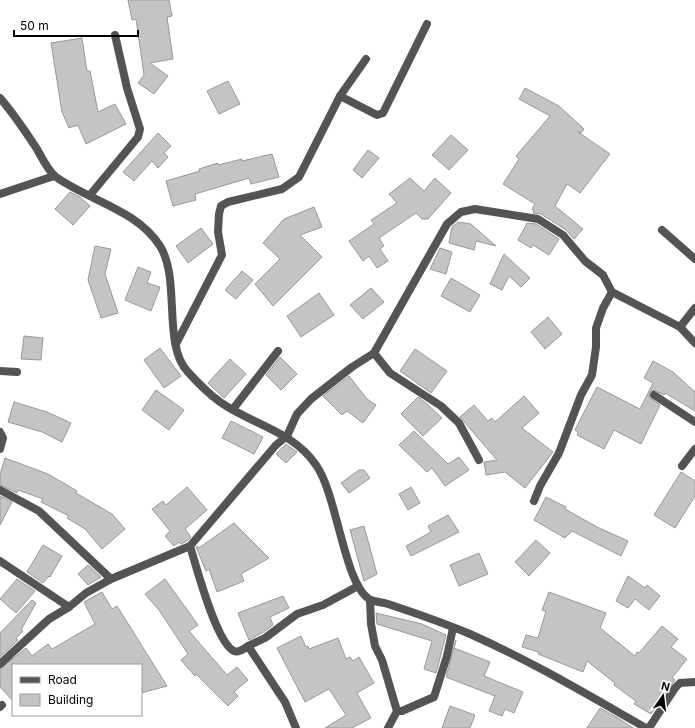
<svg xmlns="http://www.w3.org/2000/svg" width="695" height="728" font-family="Inter,sans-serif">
  <rect width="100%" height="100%" fill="#fff"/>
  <g fill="#c4c4c4" stroke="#989898">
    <polygon points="128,0 169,0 172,16 167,17 173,59 150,63 168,76 154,94 138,83 144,75 136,19 132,20"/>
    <polygon points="82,38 87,71 90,71 98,112 115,104 126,124 86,144 78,125 69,128 62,112 51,43"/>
    <polygon points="228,81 240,104 219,114 207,91"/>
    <polygon points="525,88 559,106 584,129 581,133 578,132 610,154 580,193 567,184 555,206 583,229 574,239 566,230 541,214 533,213 534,210 532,209 535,204 503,184 519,159 516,156 550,116 519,99"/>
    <polygon points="158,133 171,146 164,153 168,157 158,168 152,161 134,181 123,172"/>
    <polygon points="451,135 468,150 449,170 432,155"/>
    <polygon points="368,150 379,158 362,178 353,170"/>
    <polygon points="272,154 279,177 251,184 249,178 195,194 196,200 173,206 166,181 200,171 199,169 218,163 218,165 242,159 242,161"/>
    <polygon points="410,178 424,191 435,178 451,193 428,219 422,219 416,213 379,238 384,246 380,249 388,261 377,268 369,256 363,261 349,241 374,224 371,220 397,203 389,194"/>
    <polygon points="70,192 80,197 90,206 73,225 55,209"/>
    <polygon points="314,207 322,227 300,235 322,257 273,306 255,284 280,259 263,243 284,219"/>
    <polygon points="458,222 471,224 496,246 476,241 474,250 449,243 452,227"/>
    <polygon points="527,223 536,224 559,239 549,255 533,245 531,248 518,240"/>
    <polygon points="201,228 213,244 188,263 176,246"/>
    <polygon points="95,246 111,249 105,274 118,313 101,318 88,280"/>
    <polygon points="440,248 452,252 446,274 430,269"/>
    <polygon points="504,254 530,278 521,287 509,276 502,290 490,284"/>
    <polygon points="138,267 151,272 147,283 160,287 151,311 125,300"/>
    <polygon points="242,271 253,280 236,299 225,290"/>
    <polygon points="451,278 480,295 470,312 441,296"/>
    <polygon points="371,288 384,302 363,319 350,305"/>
    <polygon points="319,293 334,315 301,337 287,316"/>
    <polygon points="548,317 562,334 545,349 531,332"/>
    <polygon points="24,336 43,338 41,360 21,359"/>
    <polygon points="160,348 181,376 164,388 144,360"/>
    <polygon points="415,349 447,371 431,393 400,371"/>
    <polygon points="280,357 297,374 281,390 266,375"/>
    <polygon points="230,359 246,374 224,398 208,383"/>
    <polygon points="653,361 673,372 695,392 695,411 665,393 664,395 654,390 650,392 649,397 660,405 641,444 614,430 604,449 577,435 578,432 575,430 597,387 640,409 653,383 644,378"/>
    <polygon points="349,376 367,399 376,405 363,423 347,411 342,415 323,396"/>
    <polygon points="156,390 184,410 169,430 142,410"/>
    <polygon points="524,396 539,413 522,428 553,452 525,488 505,472 486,475 484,462 497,460 460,417 474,405 488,421 492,418 495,422"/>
    <polygon points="418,397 427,404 442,418 423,436 401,414"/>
    <polygon points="14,402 47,412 71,423 62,442 42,432 8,422"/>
    <polygon points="231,421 263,437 254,454 222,438"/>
    <polygon points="414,431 448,464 459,457 469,470 445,486 432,468 427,472 399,445"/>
    <polygon points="286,444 297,452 286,463 276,454"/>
    <polygon points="5,458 48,474 77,491 76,493 112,514 125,529 102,549 85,529 67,518 69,516 41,502 43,499 18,490 17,493 0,485 0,474"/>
    <polygon points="359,470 364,470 370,478 349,493 341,483"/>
    <polygon points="681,472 695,481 695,496 675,528 654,515"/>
    <polygon points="187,487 207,510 185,529 191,537 187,541 181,544 179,542 174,546 165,536 170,531 152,509 163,501 166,505"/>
    <polygon points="411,487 420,503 408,510 399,494"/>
    <polygon points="0,496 12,502 0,525"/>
    <polygon points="546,497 566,507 565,509 597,527 628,541 621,556 572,531 565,538 534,520"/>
    <polygon points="448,515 459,532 411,556 406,546 431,532 428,526"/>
    <polygon points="234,523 269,558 241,574 244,581 217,592 209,569 206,571 196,547 197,546 199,548"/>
    <polygon points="364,526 377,574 364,581 350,530"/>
    <polygon points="536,540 550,553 529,576 515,562"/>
    <polygon points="43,545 62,556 50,577 49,576 43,583 27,572"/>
    <polygon points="479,553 488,574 459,586 450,565"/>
    <polygon points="88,565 101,577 88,585 78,574"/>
    <polygon points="628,576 645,588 647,585 660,596 649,610 635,599 628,608 616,601"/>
    <polygon points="17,579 35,591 16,613 0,599"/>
    <polygon points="165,579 198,625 189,631 227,675 237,667 248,680 234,692 238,696 228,706 196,674 195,676 181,660 188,654 159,610 145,594"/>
    <polygon points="102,592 112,609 117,606 167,686 141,693 141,665 14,665 13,663 13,701 0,687 0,669 26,648 32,656 48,644 52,649 95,624 84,602"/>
    <polygon points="549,592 606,613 600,628 635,656 637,652 639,653 662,626 678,639 671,647 687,659 672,678 675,680 651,714 634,704 636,701 614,685 615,683 587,661 583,672 538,654 539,652 522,647 526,635 538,638 546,611 542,610"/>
    <polygon points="283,596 289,608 270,617 273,625 262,633 249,640 238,613"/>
    <polygon points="32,600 36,603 21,630 23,631 16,638 18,640 0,657 0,633"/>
    <polygon points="376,613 422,624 446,635 436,673 424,669 432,641 377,624"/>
    <polygon points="301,636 306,647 308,646 309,649 338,638 346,659 350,657 353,661 359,657 374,683 357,693 371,718 352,728 325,728 346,715 329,689 305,702 277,648"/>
    <polygon points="456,640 454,648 490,662 484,676 523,692 514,713 505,709 502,716 489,711 495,696 446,677"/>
    <polygon points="450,706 475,715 470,728 442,728"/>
    <polygon points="600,708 618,718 633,728 587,728"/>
  </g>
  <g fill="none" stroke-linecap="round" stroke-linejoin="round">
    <g stroke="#545454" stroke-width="8">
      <polyline points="340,96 377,115 383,113 427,24"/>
      <path d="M0 98C14 114 25 131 37 149 42 158 48 171 56 177 90 201 137 210 160 246 181 279 162 345 188 372 197 382 209 394 220 402 253 425 293 431 316 465 337 494 344 583 369 599 374 602 382 602 388 604 415 613 444 623 470 634 531 661 588 695 646 728"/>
      <polyline points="0,194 54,176"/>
      <polyline points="90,195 138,137 140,129 127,88 115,35"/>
      <polyline points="662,230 695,259"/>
      <polyline points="680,327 695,308"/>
      <polyline points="176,344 222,255 218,232 219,214 221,206 228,202 282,189 299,177 340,96 366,59"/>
      <polyline points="374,353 390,373 441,406 459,423 479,460"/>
      <polyline points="0,371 17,372"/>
      <polyline points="654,395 695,422"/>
      <polyline points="233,409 278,351"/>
      <polyline points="0,432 3,438 0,449"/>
      <polyline points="682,466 695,449"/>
      <polyline points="0,490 39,511 111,579"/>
      <polyline points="534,501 540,486 559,453 581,395 592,375 596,347 596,328 603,308 612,292"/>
      <path d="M190 546C196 565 216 643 234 651 238 653 244 649 248 646L285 702 296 728"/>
      <polyline points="0,561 69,607"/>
      <polyline points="370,600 371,624 375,646 382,660 397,711 388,728"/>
      <polyline points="248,646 265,638 297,614 323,605 358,586"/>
      <polyline points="0,664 49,619 69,607 86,593 111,579 190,546 276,445 287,436 297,414 311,399 352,367 374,353 447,224 461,212 475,209 538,219 563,235 585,261 603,275 612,292 680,327 695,343"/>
      <polyline points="0,707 2,705"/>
      <polyline points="397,711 402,711 434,697 447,656 453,628"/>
      <polyline points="649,728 675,688 680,683 695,682"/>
    </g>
  </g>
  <rect x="12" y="664" width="130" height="52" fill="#ffffff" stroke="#999999"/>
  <rect x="20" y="677" width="20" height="6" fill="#545454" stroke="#999999"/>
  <text x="48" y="684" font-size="12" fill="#000000">Road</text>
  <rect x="20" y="694" width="20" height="12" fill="#c4c4c4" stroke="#999999"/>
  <text x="48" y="704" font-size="12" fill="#000000">Building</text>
  <g transform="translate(663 696) rotate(14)" stroke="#ffffff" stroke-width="3" paint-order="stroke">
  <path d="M0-3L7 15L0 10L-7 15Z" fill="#000000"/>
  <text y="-6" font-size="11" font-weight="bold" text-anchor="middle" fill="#000000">N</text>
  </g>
  <path d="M14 30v6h124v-6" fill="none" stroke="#000000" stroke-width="2"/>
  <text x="20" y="30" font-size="12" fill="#000000" stroke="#ffffff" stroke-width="3" paint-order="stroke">50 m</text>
</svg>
